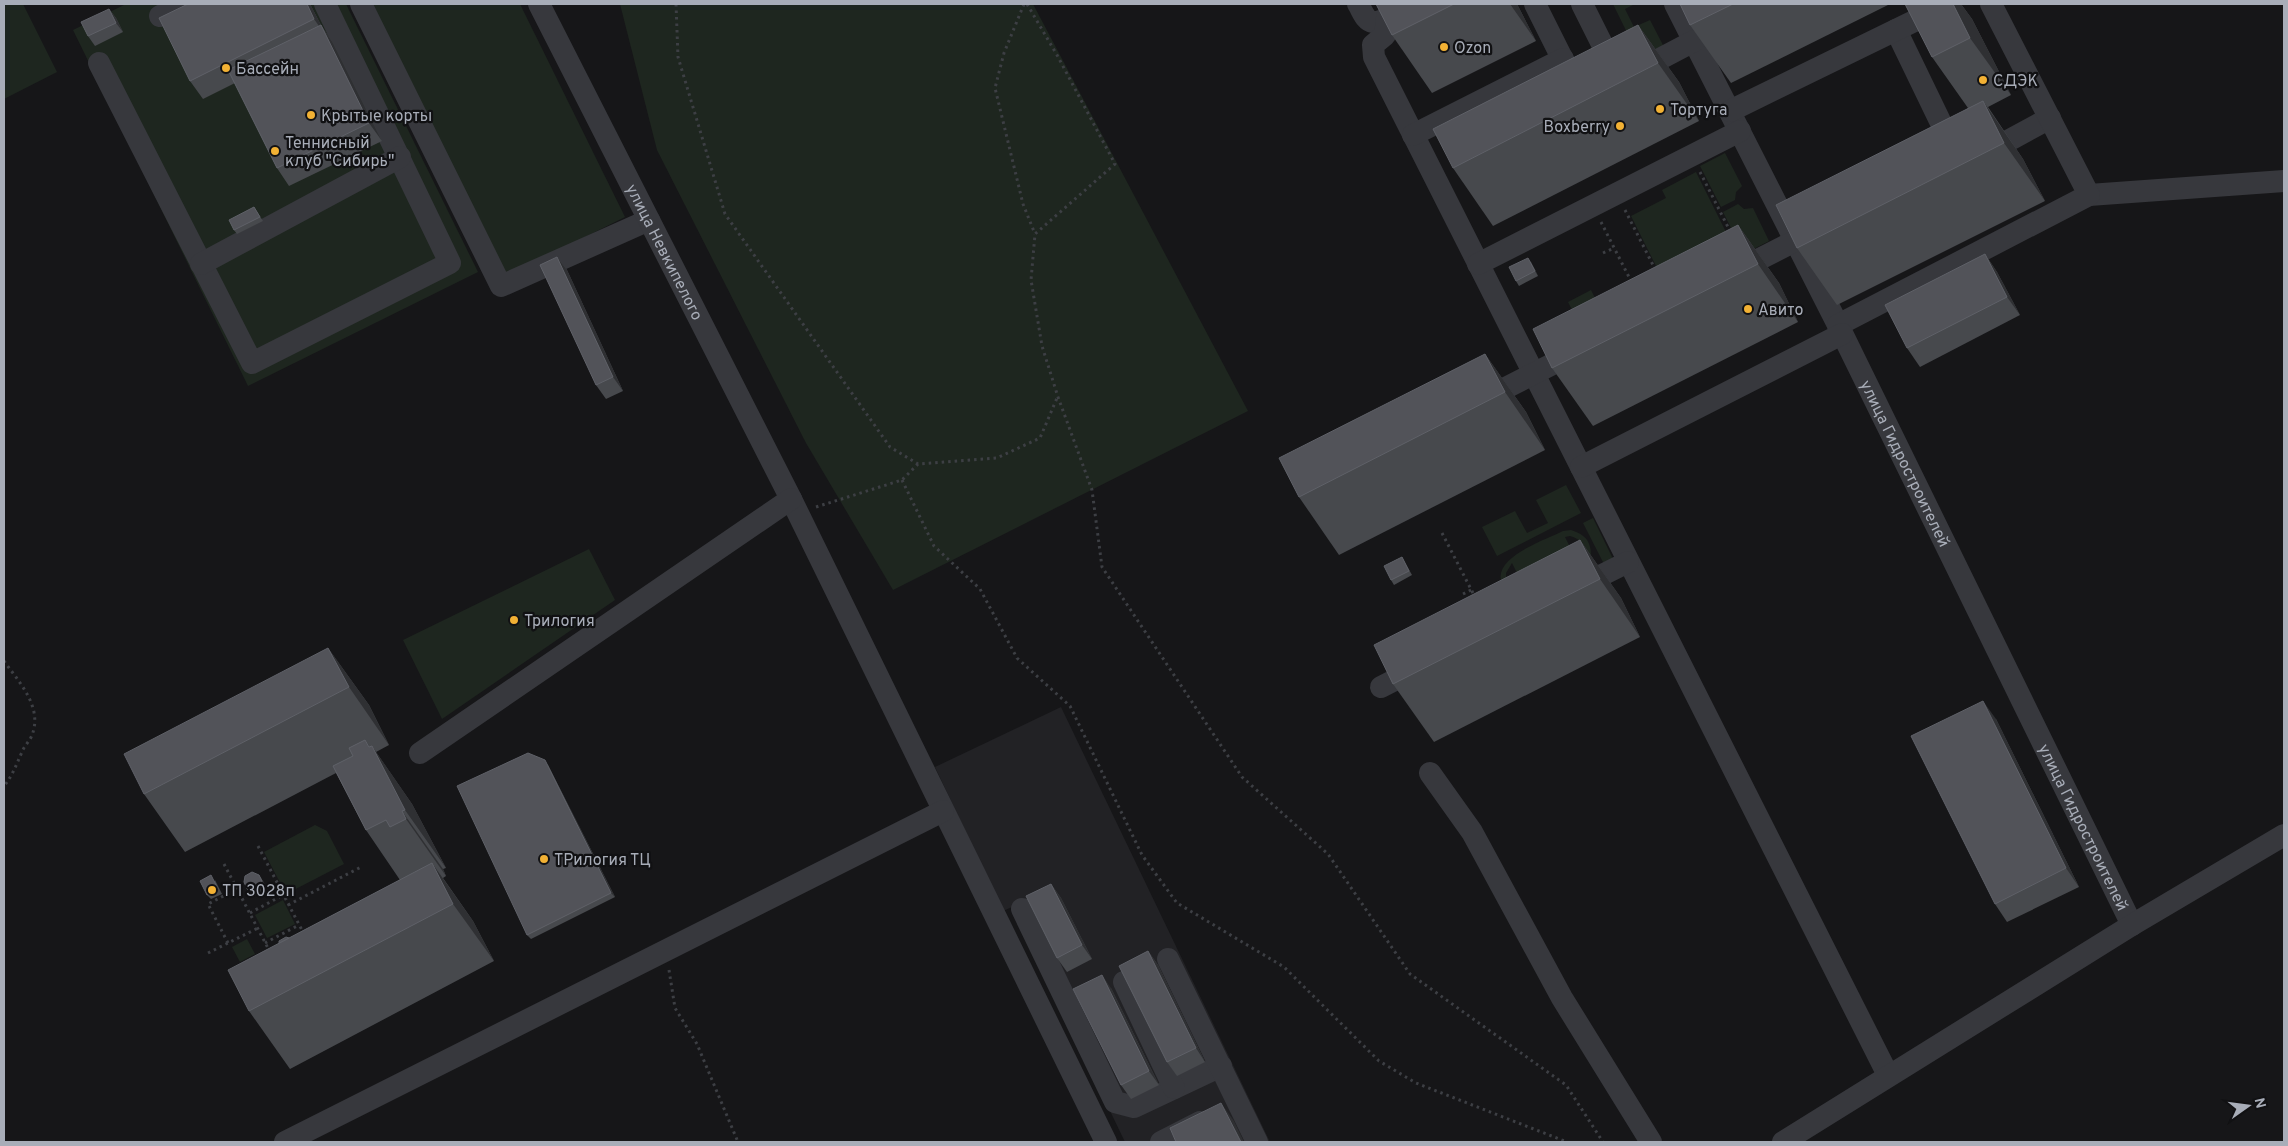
<svg xmlns="http://www.w3.org/2000/svg" width="2288" height="1146" font-family="Overpass,sans-serif">
  <rect width="100%" height="100%" fill="#161618"/>
  <polygon fill="#222225" points="1061,707 1270,1142 1125,1142 1012,907 1003,911 935,767"/>
  <g fill="#1e261f" fill-rule="evenodd">
    <polygon points="4,4 23,4 57,72 4,99"/>
    <polygon points="126,4 346,4 478,272 248,386 73,30"/>
    <polygon points="370,4 520,4 625,217 505,277"/>
    <polygon points="620,4 1033,4 1248,411 893,590 806,443 657,150"/>
    <polygon points="1613,4 1635,4 1625,9 1634,27 1650,20 1664,47 1640,59"/>
    <polygon points="1725,153 1742,186 1736,192 1735,200 1721,207 1700,166"/>
    <polygon points="1696,172 1736,252 1663,280 1631,216 1666,198 1662,190"/>
    <polygon points="1738,204 1744,209 1753,208 1769,241 1744,254 1723,212"/>
    <polygon points="1591,290 1600,308 1577,320 1568,302"/>
    <polygon points="1566,485 1581,513 1497,556 1482,527 1515,511 1527,533 1548,523 1536,500"/>
    <polygon points="1593,518 1613,559 1604,564 1583,523"/>
    <path d="M1571 530C1580 533 1588 537 1590 547 1598 573 1548 589 1529 599 1519 599 1511 598 1505 589 1484 560 1543 541 1563 531ZM1570 536C1581 539 1586 546 1586 557L1580 567 1565 537ZM1512 563 1527 593C1513 595 1506 586 1506 573Z"/>
    <polygon points="589,549 615,600 442,719 403,640"/>
    <polygon points="315,825 327,831 344,864 286,894 264,852"/>
    <polygon points="283,900 295,924 267,938 255,915"/>
    <polygon points="247,939 255,954 240,962 232,947"/>
  </g>
  <g fill="none" stroke-linecap="round" stroke-linejoin="round">
    <g stroke="#3d3f44" stroke-width="3" stroke-dasharray="2.5 4" stroke-linecap="butt">
      <polyline points="676,4 678,57 725,214 890,447 918,464"/>
      <polyline points="1024,4 1004,53 995,88 1023,204 1035,234"/>
      <polyline points="1027,4 1057,55 1115,164 1035,234 1031,280 1042,346 1058,397 1092,490 1102,567 1242,777 1328,854 1410,974 1566,1085 1603,1142"/>
      <polyline points="1700,172 1731,233"/>
      <polyline points="1625,210 1656,271"/>
      <polyline points="1601,222 1632,283"/>
      <polyline points="1603,253 1614,248"/>
      <polyline points="902,480 934,546 980,589 1017,658 1070,706 1142,855 1177,903 1284,967 1379,1061 1416,1083 1567,1142"/>
      <polyline points="816,507 902,480 918,464 997,458 1040,438 1057,398"/>
      <polyline points="1442,533 1475,597"/>
      <polyline points="1463,594 1471,590"/>
      <path d="M4 661C19 682 43 707 32 735 30 741 24 746 22 752 16 765 13 775 4 786"/>
      <polyline points="258,846 304,934"/>
      <polyline points="224,864 270,952"/>
      <polyline points="288,905 363,866"/>
      <polyline points="250,913 283,895"/>
      <polyline points="228,943 208,904 237,889"/>
      <polyline points="265,943 299,925"/>
      <polyline points="208,953 258,928"/>
      <polyline points="669,970 675,1008 697,1044 738,1142"/>
    </g>
    <g stroke="#37383d" stroke-width="22">
      <polyline points="361,4 501,286 649,220"/>
      <path id="s1" d="M539 4 791 499 1106 1142"/>
      <path d="M1358 4C1362 10 1365 21 1373 22 1381 23 1406 8 1414 4"/>
      <polyline points="1535,4 1569,72"/>
      <polyline points="1582,4 1615,70"/>
      <path id="s2" d="M1675 4 1838 325 2132 925"/>
      <polyline points="160,16 184,4"/>
      <polyline points="1387,17 1385,35 1373,45 1374,57 1888,1075"/>
      <polyline points="1896,30 1954,150"/>
      <polyline points="99,63 252,363 450,263 325,4"/>
      <polyline points="1635,72 1694,41"/>
      <polyline points="1730,111 1949,4"/>
      <polyline points="1413,135 1563,59"/>
      <polyline points="1982,155 2050,118"/>
      <polyline points="2089,195 2284,181"/>
      <polyline points="201,264 400,157"/>
      <polyline points="1478,264 1740,131"/>
      <polyline points="1734,272 1795,241"/>
      <polyline points="1838,325 2089,195 1991,4"/>
      <polyline points="1482,400 1578,351"/>
      <polyline points="1581,467 1842,334"/>
      <polyline points="1578,587 1628,562"/>
      <polyline points="1381,687 1420,667"/>
      <polyline points="420,753 791,499"/>
      <polyline points="1430,773 1472,832 1562,998 1651,1142"/>
      <polyline points="1022,909 1115,1102 1134,1107 1221,1066"/>
      <polyline points="1168,959 1257,1142"/>
      <polyline points="1124,982 1174,1088"/>
      <polyline points="285,1142 943,811"/>
      <polyline points="1161,1142 1200,1122"/>
      <polyline points="1783,1142 2132,925 2284,835"/>
    </g>
  </g>
  <g fill="#47494d">
    <polygon points="310,4 321,25 333,43 382,141 289,186 277,168 235,83 203,99 190,81"/>
    <polygon points="1376,4 1517,4 1536,41 1432,93 1392,35"/>
    <polygon points="1680,4 1890,4 1731,83 1690,25"/>
    <polygon points="1905,4 1961,4 1972,19 2011,95 1988,107 2023,159 2045,201 1837,305 1797,248 1968,108 1932,57"/>
    <polygon points="109,9 116,18 123,32 95,46 88,36"/>
    <polygon points="1638,25 1679,82 1699,121 1493,226 1453,168"/>
    <polygon points="254,207 263,221 237,234 234,230"/>
    <polygon points="1738,225 1779,283 1798,322 1593,426 1552,368"/>
    <polygon points="1985,254 1997,272 2020,315 1920,367 1907,348"/>
    <polygon points="557,257 567,270 623,391 606,399 596,385"/>
    <polygon points="1531,262 1538,276 1519,286 1516,281"/>
    <polygon points="1485,354 1526,412 1545,450 1339,555 1299,497"/>
    <polygon points="1580,540 1621,598 1640,637 1434,742 1393,684"/>
    <polygon points="1402,557 1412,575 1394,585 1391,580"/>
    <polygon points="328,648 369,705 389,745 376,752 412,804 446,868 443,869 446,876 443,878 473,921 494,961 290,1069 249,1011 289,938 400,880 366,830 336,773 185,852 144,794"/>
    <polygon points="1996,719 2079,887 2007,922 1995,904"/>
    <polygon points="548,765 615,897 531,939 527,935"/>
    <polygon points="259,875 266,886 264,893 256,896 250,893 247,889"/>
    <polygon points="215,880 222,894 211,899 207,895"/>
    <polygon points="1051,884 1061,898 1092,959 1067,972 1057,958"/>
    <polygon points="1148,951 1158,965 1205,1062 1177,1076 1167,1062"/>
    <polygon points="1111,988 1159,1085 1131,1099 1121,1085"/>
  </g>
  <g fill="#2f3033">
    <polygon points="307,4 310,4 321,25 333,43 382,141 369,123 326,36 314,19"/>
    <polygon points="1510,4 1517,4 1536,41"/>
    <polygon points="1953,4 1961,4 1972,19 2011,95 1970,38"/>
    <polygon points="109,9 116,18 123,32 116,23"/>
    <polygon points="1638,25 1679,82 1699,121 1658,63"/>
    <polygon points="1983,101 2023,159 2045,201 2004,143"/>
    <polygon points="1738,225 1779,283 1798,322 1758,264"/>
    <polygon points="1985,254 1997,272 2020,315 2007,297"/>
    <polygon points="557,257 567,270 623,391 613,377"/>
    <polygon points="1528,258 1531,262 1538,276 1535,271"/>
    <polygon points="1485,354 1526,412 1545,450 1505,392"/>
    <polygon points="1580,540 1621,598 1640,637 1600,579"/>
    <polygon points="328,648 369,705 389,745 349,687"/>
    <polygon points="1983,701 1996,719 2079,887 2066,868"/>
    <polygon points="365,740 380,762 372,746 412,804 446,868 405,810"/>
    <polygon points="545,760 548,765 615,897 611,893"/>
    <polygon points="402,811 443,869 446,876 406,819"/>
    <polygon points="432,863 473,921 494,961 453,904"/>
    <polygon points="259,875 266,886 264,893 260,888"/>
    <polygon points="1051,884 1061,898 1092,959 1082,945"/>
    <polygon points="1148,951 1158,965 1205,1062 1196,1048"/>
    <polygon points="1102,975 1111,988 1159,1085 1149,1071"/>
    <polygon points="1221,1103 1234,1121 1244,1142 1241,1142"/>
  </g>
  <g fill="#525359" stroke="#5f6168">
    <polygon points="188,4 307,4 314,19 190,81 159,18"/>
    <polygon points="1376,4 1454,4 1392,35"/>
    <polygon points="1680,4 1733,4 1690,25"/>
    <polygon points="1905,4 1953,4 1970,38 1932,57"/>
    <polygon points="109,9 116,23 88,36 81,22"/>
    <polygon points="321,25 369,123 277,168 228,70"/>
    <polygon points="1638,25 1658,63 1453,168 1433,129"/>
    <polygon points="1983,101 2004,143 1797,248 1776,205"/>
    <polygon points="254,207 260,217 234,230 229,220"/>
    <polygon points="1738,225 1758,264 1552,368 1533,329"/>
    <polygon points="1985,254 2007,297 1907,348 1885,305"/>
    <polygon points="557,257 613,377 596,385 540,265"/>
    <polygon points="1528,258 1535,271 1516,281 1509,267"/>
    <polygon points="1485,354 1505,392 1299,497 1279,458"/>
    <polygon points="1580,540 1600,579 1393,684 1374,645"/>
    <polygon points="1402,557 1409,571 1391,580 1384,566"/>
    <polygon points="328,648 349,687 144,794 124,754"/>
    <polygon points="1983,701 2066,868 1995,904 1911,736"/>
    <polygon points="365,740 369,747 372,746 405,810 402,811 406,819 390,827 386,820 366,830 333,766 353,756 349,748"/>
    <polygon points="528,753 545,760 611,893 527,935 457,786"/>
    <polygon points="432,863 453,904 249,1011 228,970"/>
    <polygon points="252,872 259,875 262,881 260,888 253,892 247,889 244,882 245,876"/>
    <polygon points="211,875 218,889 207,895 200,881"/>
    <polygon points="1051,884 1082,945 1057,958 1026,896"/>
    <polygon points="286,937 289,938 279,943 279,941"/>
    <polygon points="1148,951 1196,1048 1167,1062 1119,966"/>
    <polygon points="1102,975 1149,1071 1121,1085 1073,989"/>
    <polygon points="1221,1103 1241,1142 1176,1142 1170,1128"/>
  </g>
  <g fill="#f2b134" stroke="#111113" stroke-width="2">
    <circle cx="1444" cy="47" r="5"/>
    <circle cx="226" cy="68" r="5"/>
    <circle cx="1983" cy="80" r="5"/>
    <circle cx="1660" cy="109" r="5"/>
    <circle cx="311" cy="115" r="5"/>
    <circle cx="1620" cy="126" r="5"/>
    <circle cx="275" cy="151" r="5"/>
    <circle cx="1748" cy="309" r="5"/>
    <circle cx="514" cy="620" r="5"/>
    <circle cx="544" cy="859" r="5"/>
    <circle cx="212" cy="890" r="5"/>
  </g>
  <g text-anchor="middle" stroke-width="4.5" stroke-linejoin="round" paint-order="stroke">
    <g font-size="16" fill="#a8adb8" stroke="#111113" text-anchor="start">
      <text x="1454" y="53">Ozon</text>
      <text x="236" y="74">Бассейн</text>
      <text x="1993" y="86">СДЭК</text>
      <text x="1670" y="115">Тортуга</text>
      <text x="321" y="121">Крытые корты</text>
      <text x="1610" y="132" text-anchor="end">Boxberry</text>
      <text x="285" y="148">Теннисный<tspan x="285" dy="18">клуб "Сибирь"</tspan></text>
      <text x="1758" y="315">Авито</text>
      <text x="524" y="626">Трилогия</text>
      <text x="554" y="865">ТРилогия ТЦ</text>
      <text x="222" y="896">ТП 3028п</text>
    </g>
    <g font-size="16" fill="#a8adb8" stroke="#111113">
      <text dy="6" stroke="none"><textPath href="#s1" startOffset="278">улица Невкипелого</textPath></text>
      <text dy="6" stroke="none"><textPath href="#s2" startOffset="514">улица Гидростроителей</textPath></text>
      <text dy="6" stroke="none"><textPath href="#s2" startOffset="919">улица Гидростроителей</textPath></text>
    </g>
  </g>
  <rect width="2288" height="1146" fill="none" stroke="#a8adb8" stroke-width="10"/>
  <g transform="translate(2248 1106) rotate(76)" stroke="#111113" stroke-width="4" paint-order="stroke">
  <path d="M0-4L9 19L0 12L-9 19Z" fill="#a8adb8"/>
  <text y="-8" font-size="14" font-weight="bold" text-anchor="middle" fill="#a8adb8">N</text>
  </g>
</svg>
